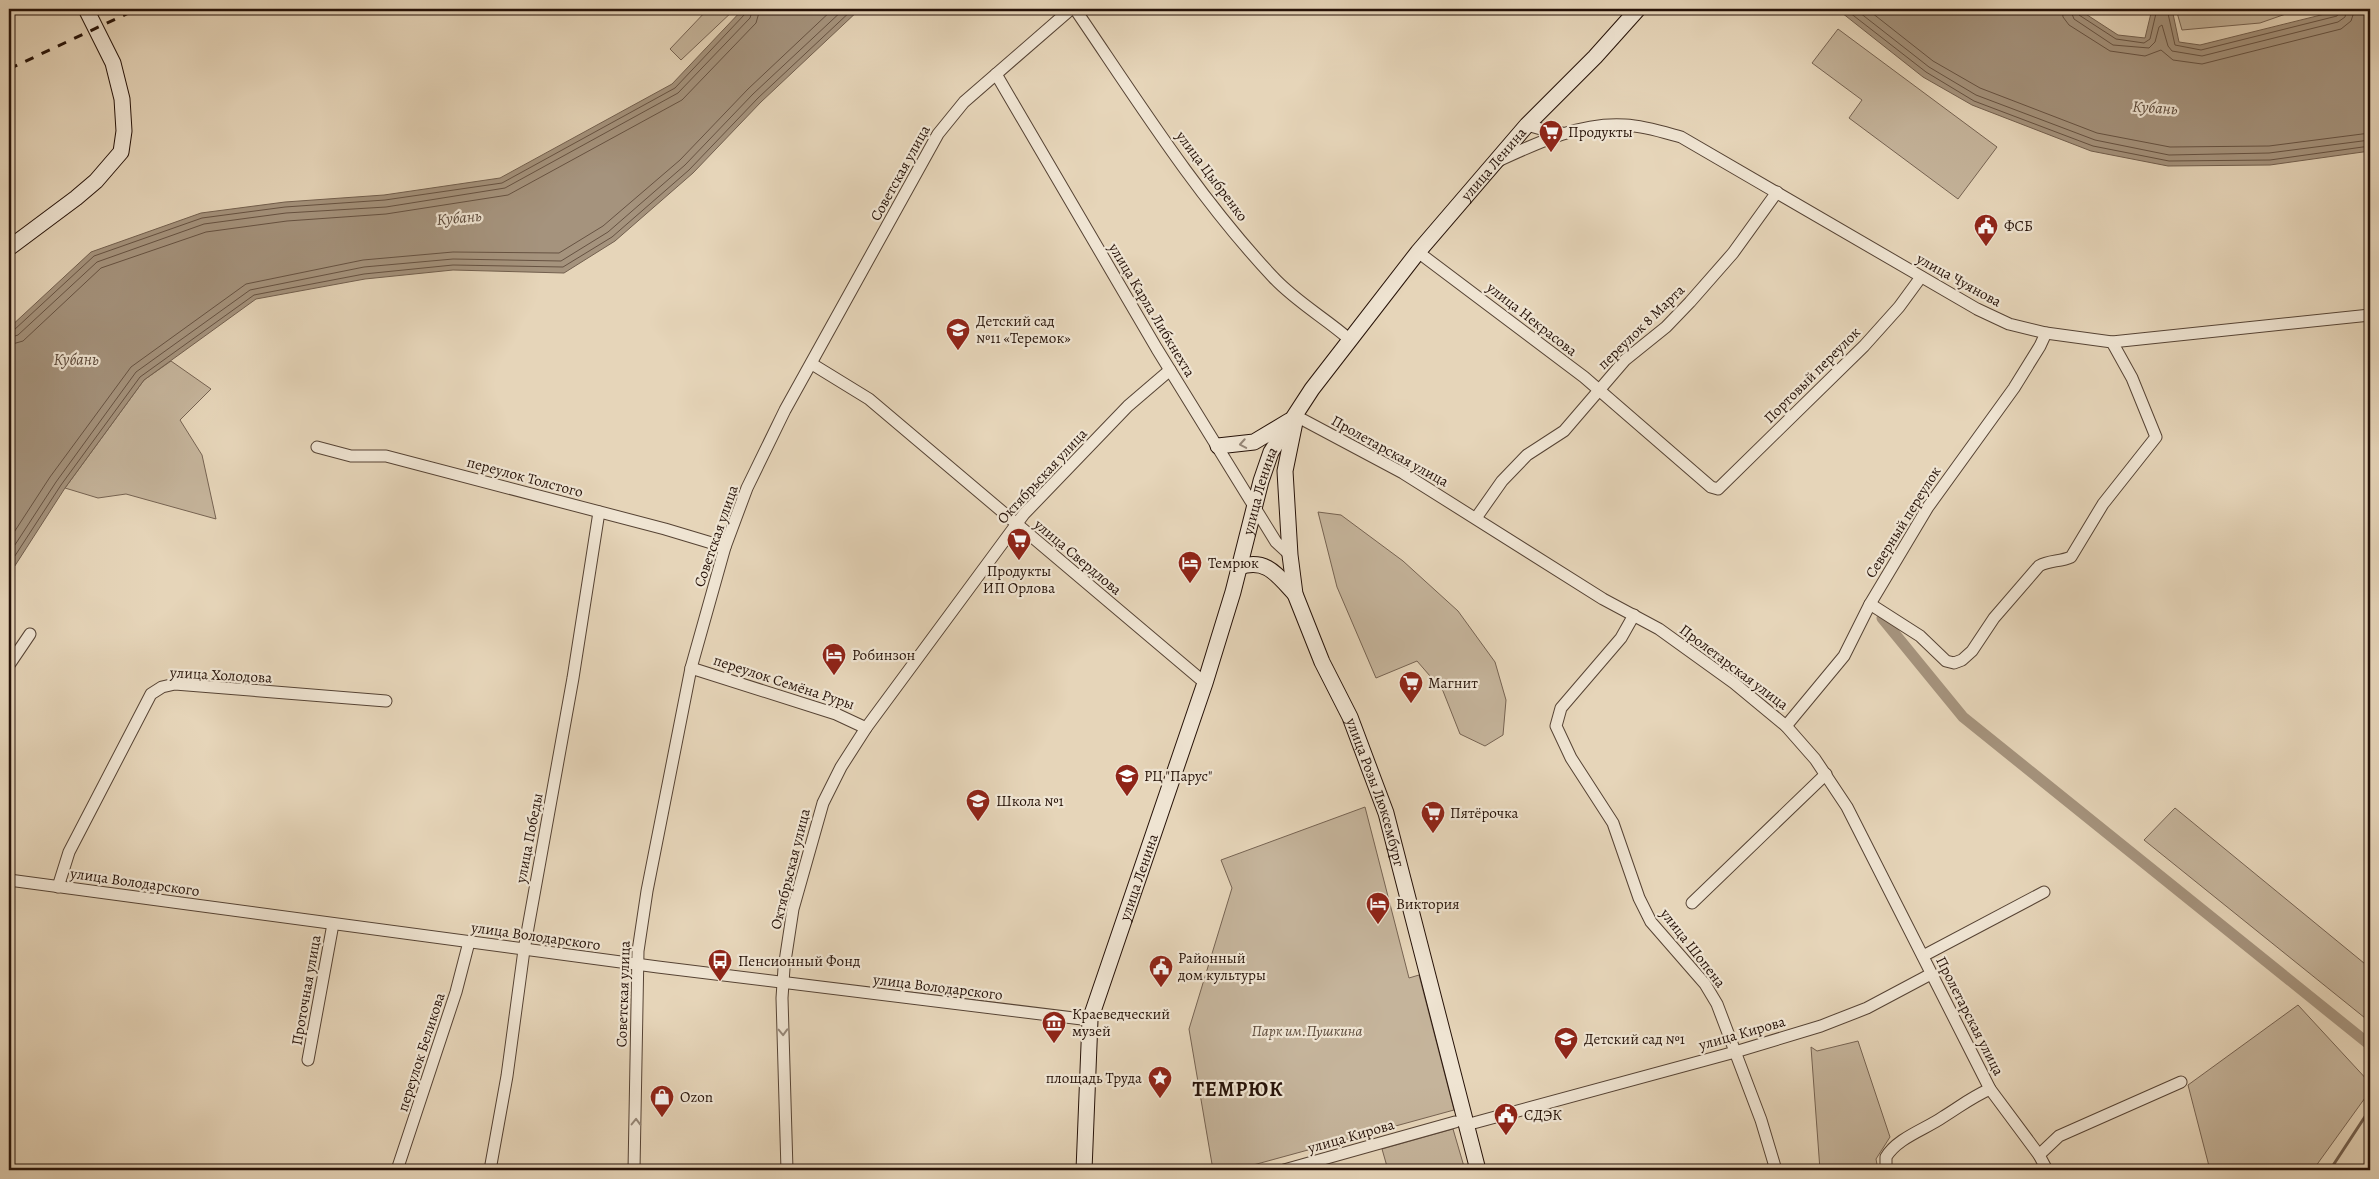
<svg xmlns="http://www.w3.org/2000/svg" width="2379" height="1179" font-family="Alegreya,serif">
  <rect width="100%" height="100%" fill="#e6d5b9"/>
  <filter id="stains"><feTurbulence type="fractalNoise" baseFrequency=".004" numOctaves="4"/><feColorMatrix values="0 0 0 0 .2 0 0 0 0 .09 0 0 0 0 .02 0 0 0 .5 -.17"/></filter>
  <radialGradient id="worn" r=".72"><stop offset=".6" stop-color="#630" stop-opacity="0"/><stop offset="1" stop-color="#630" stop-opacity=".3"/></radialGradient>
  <g fill="#c5b49b" stroke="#766352">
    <polygon points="708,9 735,9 681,60 670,49"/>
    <polygon points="2176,9 2300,9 2260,23 2182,30"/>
    <polygon points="1838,29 1997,147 1958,199 1849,118 1862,100 1812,63"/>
    <polygon points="171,361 211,389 180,420 202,455 216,519 126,494 98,498 65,488 144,380"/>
    <polygon points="1318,512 1341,515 1403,561 1458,611 1495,662 1506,700 1503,735 1485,746 1460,734 1443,691 1417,661 1376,678 1337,587"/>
    <polygon points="1365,807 1409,978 1419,975 1454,1110 1235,1170 1213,1170 1189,1029 1232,888 1221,860"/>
    <polygon points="2175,808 2370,968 2370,1022 2144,840"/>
    <polygon points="2298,1005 2370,1083 2370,1091 2313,1170 2210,1170 2188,1085"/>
    <polygon points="1858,1041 1890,1137 1876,1159 1878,1170 1820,1170 1811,1047 1817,1051"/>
    <polygon points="1453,1129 1465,1170 1388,1170 1382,1149"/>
  </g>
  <g fill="#a5937d" stroke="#725f4e">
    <polygon points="743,9 860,9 761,102 693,173 615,241 564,273 453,270 365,279 256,299 144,380 65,488 9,575 9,328 91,252 201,213 285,202 384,195 500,178 672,84"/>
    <polygon points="1837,9 2078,9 2118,35 2145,38 2152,9 2172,9 2179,42 2200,45 2345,9 2370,9 2370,151 2270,165 2168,166 2091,151 1972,105 1923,77"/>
  </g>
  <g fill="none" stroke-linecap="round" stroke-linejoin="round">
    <g stroke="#665242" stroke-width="1">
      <polyline points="1845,9 1926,72 1974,101 2093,146 2169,161 2270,160 2370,146"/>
      <polyline points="1855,9 1929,67 1976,95 2095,140 2169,155 2269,153 2370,140"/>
      <polyline points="1867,9 1933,61 1980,88 2097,133 2170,147 2269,146 2370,133"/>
      <polyline points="2062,9 2063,17 2069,25 2110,51 2145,56 2161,50 2173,60 2202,64 2341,29 2351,21 2355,9"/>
      <polyline points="2070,9 2074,19 2113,45 2149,48 2155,42 2159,27 2162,25 2168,46 2172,51 2202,56 2338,22 2345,17 2347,9"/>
      <polyline points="2076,9 2079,15 2116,39 2144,43 2150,39 2157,9"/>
      <polyline points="2167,9 2175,45 2201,50 2337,16 2341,9"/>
      <polyline points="9,332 14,330 94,256 202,218 285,207 385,200 502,183 675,88 745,14 747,9"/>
      <polyline points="9,338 18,335 97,262 204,224 286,213 386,207 505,188 678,93 750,18 753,9"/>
      <polyline points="9,345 23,341 101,268 206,232 287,221 386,214 508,195 682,100 756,23 760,9"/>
      <polyline points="9,540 50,477 131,367 246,284 363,260 453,252 559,253 603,226 680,160 748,89 833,9"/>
      <polyline points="9,554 56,482 136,372 250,290 364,267 453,259 561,261 608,232 685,165 753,94 844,9"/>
      <polyline points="9,565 61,485 140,377 254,295 364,274 453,265 563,267 612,237 689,170 758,98 853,9"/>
    </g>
    <polyline stroke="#725f4e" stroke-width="3" points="2330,1170 2370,1109"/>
    <polyline stroke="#a5937d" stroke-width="11" points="1882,618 1963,717 2370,1045"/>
    <defs>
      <g id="street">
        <path d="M1075 9C1137 100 1197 196 1273 277 1295 301 1325 318 1349 339"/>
        <polyline points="996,74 1157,349 1276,542 1290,555"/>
        <polyline points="1527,125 1548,131 1562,133"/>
        <path d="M1498 161C1537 143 1580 122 1625 125 1645 126 1663 132 1681 137L1977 309 2009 324 2046 333 2112 342 2370 315"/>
        <polyline points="1418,252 1584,377 1711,487 1718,489 1864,346 1899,307 1921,277"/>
        <polyline points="812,364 869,399 1205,683"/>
        <polyline points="1296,416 1403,473 1603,599 1659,629 1734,683 1786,726 1815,759 1847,807 1990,1089 2039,1155 2047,1170"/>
        <polyline points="317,447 351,456 386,456 665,529 725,547"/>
        <polyline points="1476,518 1502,481 1527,455 1564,431 1625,360 1666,327 1690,302 1733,253 1777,192"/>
        <path d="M1870 604 1920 636 1946 661 1954 663 1962 660 1972 651 1994 618 2039 566C2049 560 2060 562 2071 557L2103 504 2156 437 2132 378 2112 342"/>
        <polyline points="1634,615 1621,638 1561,708 1556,726 1571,758 1613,823 1639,898 1651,922 1705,984 1717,1004 1761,1120 1776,1170"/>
        <polyline points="9,665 30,634"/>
        <polyline points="691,668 836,714 866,728"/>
        <polyline points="1786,726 1844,656 1870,604 1928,507 2014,388 2040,346 2046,333"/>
        <polyline points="9,880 658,967 1090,1020"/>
        <polyline points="58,887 69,852 151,694 162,687 175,684 386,701"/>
        <polyline points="1692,903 1826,774"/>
        <polyline points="1923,956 2044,892"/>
        <polyline points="308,1060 333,924"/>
        <polyline points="1466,1125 1735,1052 1821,1026 1867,1008 1931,974"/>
        <polyline points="2039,1155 2059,1136 2181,1082"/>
        <polyline points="397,1170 456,992 469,942"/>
        <polyline points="490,1170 507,1076 524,950 573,678 599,512"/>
        <polyline points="634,1170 638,951 647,891 691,668 725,547 747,488 785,410 938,134 964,102 1071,9"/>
        <polyline points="787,1170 782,998 784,968 793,909 823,803 841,767 866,728 1024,514 1128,406 1170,370"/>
        <polyline points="1284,1170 1455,1122"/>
        <path d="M1886 1170V1157C1897 1138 1926 1129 1943 1117 1961 1106 1970 1098 1990 1089"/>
      </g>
      <g id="secondary">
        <polyline points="9,248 76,198 96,181 121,152 124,131 122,99 113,63 86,9"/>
        <path id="s1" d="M1295 422 1285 471 1290 555 1295 594 1322 662 1350 717 1386 813 1478 1170"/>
        <polyline points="1218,446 1254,442 1289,421"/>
        <path d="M1239 567C1267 558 1277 575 1295 594"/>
        <path id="s2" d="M1084 1170 1090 1020 1205 683 1233 592 1261 481 1271 452 1312 389 1418 252 1527 125 1595 57 1638 9"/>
      </g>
    </defs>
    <use href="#street" stroke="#564334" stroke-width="13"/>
    <use href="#secondary" stroke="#261208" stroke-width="17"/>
    <use href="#street" stroke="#efe4d2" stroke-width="11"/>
    <use href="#secondary" stroke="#efe4d2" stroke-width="15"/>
    <polyline stroke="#261208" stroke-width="3" stroke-dasharray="9 9" stroke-linecap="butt" points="9,69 137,9"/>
  </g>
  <defs><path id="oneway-chevron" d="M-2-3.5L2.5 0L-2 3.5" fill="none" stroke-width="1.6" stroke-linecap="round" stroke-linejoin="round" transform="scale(1.25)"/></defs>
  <g stroke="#958677">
    <use href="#oneway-chevron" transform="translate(1243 444) rotate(170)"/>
    <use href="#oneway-chevron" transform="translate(783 1032) rotate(88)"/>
    <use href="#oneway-chevron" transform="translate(636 1122) rotate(-89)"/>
  </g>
  <defs>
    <symbol id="supermarket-pin" viewBox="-11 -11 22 30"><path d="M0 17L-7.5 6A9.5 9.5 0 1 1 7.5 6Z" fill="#8f2418" stroke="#efe4d2"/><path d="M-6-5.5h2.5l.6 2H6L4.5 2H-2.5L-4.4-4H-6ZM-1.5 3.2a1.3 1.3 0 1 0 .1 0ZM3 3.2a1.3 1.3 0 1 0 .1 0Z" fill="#fff"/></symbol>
    <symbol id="civic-pin" viewBox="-11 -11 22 30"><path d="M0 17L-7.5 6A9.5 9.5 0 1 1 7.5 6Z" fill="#8f2418" stroke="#efe4d2"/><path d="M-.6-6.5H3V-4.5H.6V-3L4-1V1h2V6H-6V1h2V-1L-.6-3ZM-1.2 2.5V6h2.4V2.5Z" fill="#fff"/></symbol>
    <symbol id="school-pin" viewBox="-11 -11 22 30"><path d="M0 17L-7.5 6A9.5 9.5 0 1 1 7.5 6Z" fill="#8f2418" stroke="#efe4d2"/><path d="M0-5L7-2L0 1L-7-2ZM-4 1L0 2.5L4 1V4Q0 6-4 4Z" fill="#fff"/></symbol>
    <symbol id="hotel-pin" viewBox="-11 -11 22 30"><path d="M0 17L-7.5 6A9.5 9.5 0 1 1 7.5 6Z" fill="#8f2418" stroke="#efe4d2"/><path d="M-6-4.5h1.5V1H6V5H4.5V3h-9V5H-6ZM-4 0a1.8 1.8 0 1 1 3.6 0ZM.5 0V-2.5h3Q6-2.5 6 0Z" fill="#fff"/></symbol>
    <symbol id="bus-pin" viewBox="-11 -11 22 30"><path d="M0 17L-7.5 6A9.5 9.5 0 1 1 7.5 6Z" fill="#8f2418" stroke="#efe4d2"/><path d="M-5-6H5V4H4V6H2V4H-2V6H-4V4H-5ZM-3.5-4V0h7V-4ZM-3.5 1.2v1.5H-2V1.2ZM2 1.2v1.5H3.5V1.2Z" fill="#fff"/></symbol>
    <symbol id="museum-pin" viewBox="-11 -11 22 30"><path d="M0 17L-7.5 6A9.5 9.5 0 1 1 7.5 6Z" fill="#8f2418" stroke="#efe4d2"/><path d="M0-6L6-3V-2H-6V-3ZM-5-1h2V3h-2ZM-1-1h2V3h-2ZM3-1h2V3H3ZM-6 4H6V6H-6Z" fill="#fff"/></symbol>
    <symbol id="sight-pin" viewBox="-11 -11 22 30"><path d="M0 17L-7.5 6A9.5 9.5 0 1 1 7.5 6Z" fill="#8f2418" stroke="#efe4d2"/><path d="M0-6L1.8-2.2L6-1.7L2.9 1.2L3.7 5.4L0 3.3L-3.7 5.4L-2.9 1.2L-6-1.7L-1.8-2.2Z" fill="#fff"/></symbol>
    <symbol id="shop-pin" viewBox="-11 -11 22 30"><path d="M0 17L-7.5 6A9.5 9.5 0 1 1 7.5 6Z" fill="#8f2418" stroke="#efe4d2"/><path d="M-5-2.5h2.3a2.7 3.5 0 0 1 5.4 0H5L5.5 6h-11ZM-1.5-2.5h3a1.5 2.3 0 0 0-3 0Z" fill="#fff"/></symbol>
  </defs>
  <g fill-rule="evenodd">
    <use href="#supermarket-pin" x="1537" y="118" width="28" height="38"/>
    <use href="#civic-pin" x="1972" y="212" width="28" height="38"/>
    <use href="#school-pin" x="944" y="316" width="28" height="38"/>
    <use href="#supermarket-pin" x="1005" y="526" width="28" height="38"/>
    <use href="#hotel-pin" x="1176" y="549" width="28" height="38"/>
    <use href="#hotel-pin" x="820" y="641" width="28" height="38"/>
    <use href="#supermarket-pin" x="1397" y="669" width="28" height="38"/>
    <use href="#school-pin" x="1113" y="762" width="28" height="38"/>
    <use href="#school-pin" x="964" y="787" width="28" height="38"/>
    <use href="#supermarket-pin" x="1419" y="799" width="28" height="38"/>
    <use href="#hotel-pin" x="1364" y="890" width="28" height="38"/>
    <use href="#bus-pin" x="706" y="947" width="28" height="38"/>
    <use href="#civic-pin" x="1147" y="953" width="28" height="38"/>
    <use href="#museum-pin" x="1040" y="1009" width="28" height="38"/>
    <use href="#school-pin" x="1552" y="1025" width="28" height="38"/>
    <use href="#sight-pin" x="1146" y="1064" width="28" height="38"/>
    <use href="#shop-pin" x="648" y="1083" width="28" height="38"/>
    <use href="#civic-pin" x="1492" y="1101" width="28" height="38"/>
  </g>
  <g text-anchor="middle" stroke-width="4.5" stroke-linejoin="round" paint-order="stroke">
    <g font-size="15" fill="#261208" stroke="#efe4d2" text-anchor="start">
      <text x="1568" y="137">Продукты</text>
      <text x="2004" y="231">ФСБ</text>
      <text x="976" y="326">Детский сад<tspan x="976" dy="17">№11 «Теремок»</tspan></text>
      <text x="1208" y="568">Темрюк</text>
      <text x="1019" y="576" text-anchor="middle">Продукты<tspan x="1019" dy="17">ИП Орлова</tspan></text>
      <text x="852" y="660">Робинзон</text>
      <text x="1428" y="688">Магнит</text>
      <text x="1144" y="781">РЦ "Парус"</text>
      <text x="996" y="806">Школа №1</text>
      <text x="1450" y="818">Пятёрочка</text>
      <text x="1396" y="909">Виктория</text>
      <text x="1178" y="963">Районный<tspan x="1178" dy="17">дом культуры</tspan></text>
      <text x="738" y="966">Пенсионный Фонд</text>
      <text x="1072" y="1019">Краеведческий<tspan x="1072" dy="17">музей</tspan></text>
      <text x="1584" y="1044">Детский сад №1</text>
      <text x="1142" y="1083" text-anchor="end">площадь Труда</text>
      <text x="680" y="1102">Ozon</text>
      <text x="1524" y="1120">СДЭК</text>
    </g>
    <g font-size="15" fill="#261208" stroke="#efe4d2">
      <text dy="5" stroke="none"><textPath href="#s2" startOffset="1111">улица Ленина</textPath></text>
      <text transform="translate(900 173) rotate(-61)" y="5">Советская улица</text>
      <text transform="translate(1212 176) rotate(53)" y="5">улица Цыбренко</text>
      <text transform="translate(1959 280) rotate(29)" y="5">улица Чуянова</text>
      <text transform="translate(1152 310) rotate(59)" y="5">улица Карла Либкнехта</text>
      <text transform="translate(1532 319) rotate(38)" y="5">улица Некрасова</text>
      <text transform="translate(1641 327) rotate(-44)" y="5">переулок 8 Марта</text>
      <text transform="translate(1812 375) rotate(-45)" y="5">Портовый переулок</text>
      <text transform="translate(1390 451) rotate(29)" y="5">Пролетарская улица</text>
      <text transform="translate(1042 476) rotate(-47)" y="5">Октябрьская улица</text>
      <text transform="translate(525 477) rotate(15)" y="5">переулок Толстого</text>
      <text dy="5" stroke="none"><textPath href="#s2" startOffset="706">улица Ленина</textPath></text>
      <text transform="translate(1903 522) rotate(-58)" y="5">Северный переулок</text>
      <text transform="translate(716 536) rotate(-71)" y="5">Советская улица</text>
      <text transform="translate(1078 557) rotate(40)" y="5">улица Свердлова</text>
      <text transform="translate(1734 667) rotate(37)" y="5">Пролетарская улица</text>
      <text transform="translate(221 675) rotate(3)" y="5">улица Холодова</text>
      <text transform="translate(784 682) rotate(18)" y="5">переулок Семёна Руры</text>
      <text dy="5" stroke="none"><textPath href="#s1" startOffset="388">улица Розы Люксембург</textPath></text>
      <text transform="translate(529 838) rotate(-79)" y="5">улица Победы</text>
      <text transform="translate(790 869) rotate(-76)" y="5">Октябрьская улица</text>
      <text dy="5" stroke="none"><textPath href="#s2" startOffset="301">улица Ленина</textPath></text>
      <text transform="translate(135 882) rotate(8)" y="5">улица Володарского</text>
      <text transform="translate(536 936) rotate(8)" y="5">улица Володарского</text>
      <text transform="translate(1693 948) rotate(52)" y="5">улица Шопена</text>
      <text transform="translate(938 987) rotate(7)" y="5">улица Володарского</text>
      <text transform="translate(306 990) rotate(-80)" y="5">Проточная улица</text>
      <text transform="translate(623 994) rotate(-88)" y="5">Советская улица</text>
      <text transform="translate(1970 1016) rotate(63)" y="5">Пролетарская улица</text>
      <text transform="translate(1742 1033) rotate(-16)" y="5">улица Кирова</text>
      <text transform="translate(421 1052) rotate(-72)" y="5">переулок Беликова</text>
      <text transform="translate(1351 1136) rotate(-16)" y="5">улица Кирова</text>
    </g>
    <g font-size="15" font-style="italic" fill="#5e4b3b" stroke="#efe4d2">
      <text x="1307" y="1036">Парк им.Пушкина</text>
    </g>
    <g font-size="16" font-style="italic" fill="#594637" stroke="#efe4d2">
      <text transform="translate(2155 107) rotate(4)" y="6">Кубань</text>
      <text transform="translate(459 217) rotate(-5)" y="6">Кубань</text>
      <text x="76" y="365">Кубань</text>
    </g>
    <g font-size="20" font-weight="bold" letter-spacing="1" fill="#261208" stroke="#efe4d2">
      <text x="1238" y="1096">ТЕМРЮК</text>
    </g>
  </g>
  <rect width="2379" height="1179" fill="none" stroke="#e6d5b9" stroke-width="30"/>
  <rect x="10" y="10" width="2359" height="1159" fill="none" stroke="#261208" stroke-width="2.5"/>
  <rect x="15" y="15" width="2349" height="1149" fill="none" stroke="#261208"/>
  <rect width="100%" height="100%" filter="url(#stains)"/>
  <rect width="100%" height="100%" fill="url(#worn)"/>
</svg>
